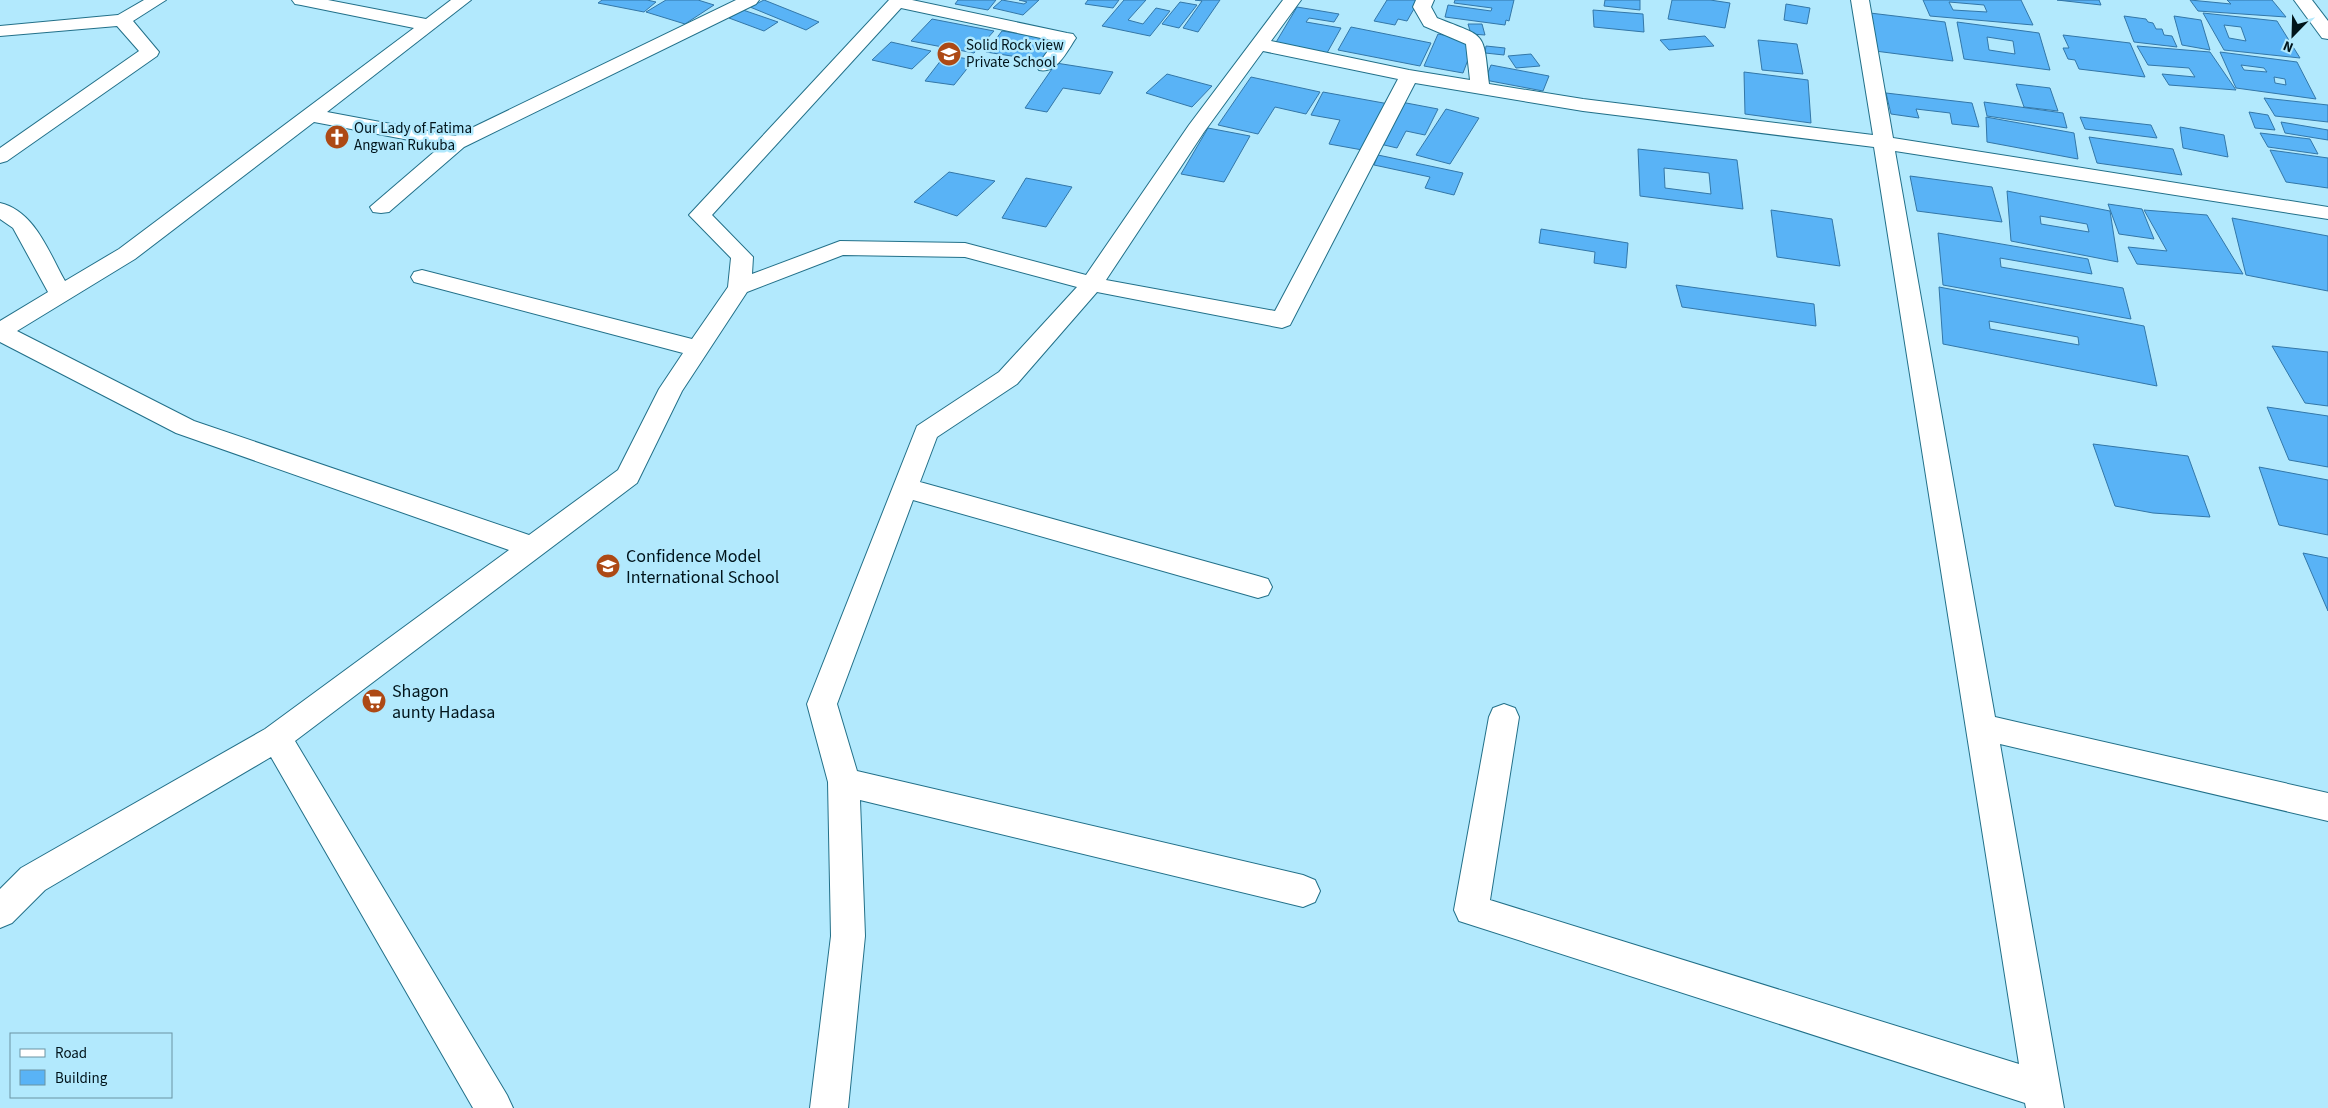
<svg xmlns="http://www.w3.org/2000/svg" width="2328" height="1108" font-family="'Source Sans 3',sans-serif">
  <rect width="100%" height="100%" fill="#b2e9fd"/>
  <g fill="#59b3f6" stroke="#3377a8" fill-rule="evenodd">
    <polygon points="602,0 647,0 656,2 644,12 598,3"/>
    <polygon points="666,0 698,0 714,5 685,24 646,12"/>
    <polygon points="764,0 819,22 806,30 750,7"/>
    <polygon points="958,0 996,0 988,10 955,4"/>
    <polygon points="1002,0 1024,4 1027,2 1019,0 1039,0 1023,15 993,8"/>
    <polygon points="1088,0 1119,0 1113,8 1085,4"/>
    <polygon points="1124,0 1146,0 1128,20 1143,24 1156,8 1170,11 1150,36 1102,26"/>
    <polygon points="1195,0 1220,0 1198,32 1183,28 1202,1"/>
    <polygon points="1387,0 1419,0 1407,21 1398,19 1395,25 1374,21"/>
    <polygon points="1455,0 1514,0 1509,21 1506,20 1505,25 1445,17 1448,5 1491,11 1492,8 1454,3"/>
    <polygon points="1605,0 1640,0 1640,10 1604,6"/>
    <polygon points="1672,0 1710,0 1730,3 1725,28 1668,19"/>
    <path d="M1923 0H2021L2033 25 1930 16ZM1949 2 1984 5 1987 12 1953 10Z"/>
    <polygon points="2057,0 2099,0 2101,5"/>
    <polygon points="2190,0 2231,4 2227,0 2272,0 2286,17 2198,11"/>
    <polygon points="1180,2 1197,5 1179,28 1162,24"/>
    <polygon points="1786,4 1810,8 1807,24 1784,20"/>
    <polygon points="1297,7 1339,14 1334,22 1309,18 1306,22 1341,28 1327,53 1275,44"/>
    <polygon points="743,10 778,22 764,31 729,18"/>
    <polygon points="1593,10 1643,14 1644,32 1594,27"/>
    <polygon points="1870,13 1945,22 1953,61 1875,51"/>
    <path d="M2203 13 2277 21 2300 58 2224 50ZM2224 25 2241 27 2246 41 2229 38Z"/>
    <polygon points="2124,16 2146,19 2148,22 2153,23 2156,29 2162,29 2164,35 2172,36 2177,47 2134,42"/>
    <polygon points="2174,16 2201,20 2210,50 2182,45"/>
    <polygon points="932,19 994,31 974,53 911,41"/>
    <path d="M1957 22 2039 33 2050 70 1964 59ZM1987 37 2013 41 2015 54 1989 50Z"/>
    <polygon points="1468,24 1482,24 1485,35 1471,34"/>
    <polygon points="1351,27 1431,43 1420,66 1338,50"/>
    <polygon points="1002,31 1058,40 1043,61 986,52"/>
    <polygon points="1438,34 1475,41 1463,73 1424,66"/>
    <polygon points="2063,35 2130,43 2145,77 2079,69 2075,60 2068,59 2063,48 2069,48"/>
    <polygon points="1705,36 1714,46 1669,50 1660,40"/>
    <polygon points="1758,40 1797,44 1803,74 1762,70"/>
    <polygon points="891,42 931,51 912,69 872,60"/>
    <polygon points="1486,46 1505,48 1504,55 1485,53"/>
    <polygon points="2137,46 2210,52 2236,90 2169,85 2162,74 2195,77 2189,68 2148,65"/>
    <path d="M2220 52 2297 62 2316 99 2236 88ZM2241 65 2264 68 2267 72 2244 70ZM2274 77 2285 79 2286 85 2275 83Z"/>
    <polygon points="1531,54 1540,66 1516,68 1508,56"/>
    <polygon points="945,55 974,60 954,85 925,81"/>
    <polygon points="1056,63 1113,72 1100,94 1063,88 1047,112 1025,108"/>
    <polygon points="1491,65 1549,76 1543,91 1485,80"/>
    <polygon points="1744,72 1808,80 1811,123 1745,114"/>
    <polygon points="1167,74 1212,86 1192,107 1146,93"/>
    <polygon points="1251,77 1320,92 1306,114 1275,107 1258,134 1218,125"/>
    <polygon points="2016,84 2050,88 2058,111 2024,107"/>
    <polygon points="1323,92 1389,104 1368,151 1329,144 1340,120 1311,115"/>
    <polygon points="1886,93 1972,103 1979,127 1952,124 1950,113 1916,109 1919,118 1891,114"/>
    <polygon points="2264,98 2328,105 2328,122 2275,116"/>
    <polygon points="1401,102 1438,109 1425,135 1406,131 1397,148 1380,144"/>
    <polygon points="1984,102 2063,113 2067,128 1987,116"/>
    <polygon points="1446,109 1479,118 1450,164 1416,155"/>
    <polygon points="2249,112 2268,115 2275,130 2255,128"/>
    <polygon points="1986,117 2074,133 2078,159 1987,142"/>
    <polygon points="2080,117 2151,125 2157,138 2085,129"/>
    <polygon points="2281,122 2328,130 2328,140 2285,133"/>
    <polygon points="2180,127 2224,135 2228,157 2183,148"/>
    <polygon points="1208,128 1250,136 1224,182 1181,174"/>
    <polygon points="2260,133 2310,139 2318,154 2268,147"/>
    <polygon points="2089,137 2173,149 2182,175 2097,163"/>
    <path d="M1638 149 1737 160 1743 209 1640 196ZM1664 168 1709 173 1711 194 1665 188Z"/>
    <polygon points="2270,150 2328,158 2328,188 2286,182"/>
    <polygon points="1378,155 1463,173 1454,195 1425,188 1430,177 1374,165"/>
    <polygon points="949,172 995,181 957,216 914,202"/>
    <polygon points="1910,176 1992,187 2002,222 1917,211"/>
    <polygon points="1026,178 1072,187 1046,227 1002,218"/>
    <path d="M2007 191 2110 211 2118 262 2011 241ZM2040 216 2087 224 2089 232 2041 224Z"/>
    <polygon points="2108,204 2142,209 2154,239 2119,234"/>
    <polygon points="1771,210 1832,219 1840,266 1777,257"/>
    <polygon points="2144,210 2207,215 2243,274 2137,264 2128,247 2167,251"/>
    <polygon points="2232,218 2328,236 2328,291 2246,275"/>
    <polygon points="1541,229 1628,243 1626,268 1594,263 1595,252 1539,243"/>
    <polygon points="1938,233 2088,259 2092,274 2000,258 2001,267 2123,288 2131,319 1943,285"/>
    <polygon points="1676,285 1814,304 1816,326 1682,307"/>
    <path d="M1939 287 2144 326 2157 386 1943 344ZM1989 321 2078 337 2079 345 1990 329Z"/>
    <polygon points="2272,346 2328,352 2328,406 2305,403"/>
    <polygon points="2267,407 2328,416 2328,467 2289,460"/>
    <polygon points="2093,444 2188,456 2210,517 2153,513 2115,506"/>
    <polygon points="2259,467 2328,480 2328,535 2279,525"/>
    <polygon points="2303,553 2328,558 2328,611"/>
  </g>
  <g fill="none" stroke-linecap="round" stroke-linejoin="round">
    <defs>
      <g id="minor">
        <polygon points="144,0 166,0 133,21 159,52 157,56 7,161 0,163 0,148 139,51 117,26 0,36 0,26 118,15"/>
        <path d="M292 0H328L426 19 451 0H471L327 112 455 136 736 0H759L756 4 464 147 389 212 381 213 373 212 370 207 441 146 314 122 135 259 17 331 194 421 529 535 618 470 659 389 683 353 414 282 411 277 414 272 422 270 692 339 728 287 731 258 689 215 889 0H912L1067 33 1073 34 1076 38C1067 51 1057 74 1039 70L1037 66 1055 41 901 8 712 215 753 257 752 274 840 241 965 243 1086 275 1189 125 1283 0H1301L1271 41 1409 70 1470 80 1466 44 1424 26 1413 7 1416 0H1434L1431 7 1437 18C1487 38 1483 30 1489 84L1583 99 1873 135 1851 0H1869L1893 138 2328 207V219L1895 151 1995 717 2328 793V821L2000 744 2064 1108H2026L2025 1103 1459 921 1454 910 1489 717 1493 708 1504 704 1515 708 1519 717 1490 900 2019 1064 1874 147 1583 111 1415 83 1290 325 1282 328 1097 292 1017 384 937 437 920 482 1258 576 1268 579 1272 587 1268 595 1258 598 913 500 837 704 857 771 1303 875 1315 880 1320 891 1315 902 1303 907 860 800 865 936 848 1108H810L831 936 828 782 807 704 917 426 999 372 1077 287 965 257 843 255 747 292 682 391 637 483 295 741 507 1095 513 1108H473L271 757 45 890 12 923 0 928V889L21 868 265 729 509 550 176 433 0 342V321L48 292 13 228 0 219V203C35 211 49 253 65 281L119 249 414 28 301 5 295 4ZM1263 51 1398 79 1275 311 1106 280 1204 132Z"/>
        <polygon points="2294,0 2312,0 2328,21 2328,39 2322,38"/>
      </g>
    </defs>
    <use href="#minor" stroke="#227089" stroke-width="2"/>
    <use href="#minor" fill="#fff" fill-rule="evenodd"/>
  </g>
  <defs>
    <symbol id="school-disc" viewBox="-11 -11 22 22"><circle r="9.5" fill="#ad4915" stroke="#b2e9fd"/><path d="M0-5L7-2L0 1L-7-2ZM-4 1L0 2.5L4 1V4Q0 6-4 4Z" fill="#fff"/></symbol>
    <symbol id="church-disc" viewBox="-11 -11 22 22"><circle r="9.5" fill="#ad4915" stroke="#b2e9fd"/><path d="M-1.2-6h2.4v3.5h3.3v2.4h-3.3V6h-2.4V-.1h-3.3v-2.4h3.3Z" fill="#fff"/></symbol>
    <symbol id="supermarket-disc" viewBox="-11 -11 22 22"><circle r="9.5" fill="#ad4915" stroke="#b2e9fd"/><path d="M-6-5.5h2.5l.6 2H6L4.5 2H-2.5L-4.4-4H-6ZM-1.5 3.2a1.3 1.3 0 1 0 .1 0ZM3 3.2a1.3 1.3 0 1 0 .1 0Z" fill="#fff"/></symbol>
  </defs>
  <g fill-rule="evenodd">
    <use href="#school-disc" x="935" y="40" width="28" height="28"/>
    <use href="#church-disc" x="323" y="123" width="28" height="28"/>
    <use href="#school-disc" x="594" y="552" width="28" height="28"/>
    <use href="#supermarket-disc" x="360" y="687" width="28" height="28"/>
  </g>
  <g text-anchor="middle" stroke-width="5" stroke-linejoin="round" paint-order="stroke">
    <g font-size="15" fill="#01141b" stroke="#b2e9fd" text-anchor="start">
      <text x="966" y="50">Solid Rock view<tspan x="966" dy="17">Private School</tspan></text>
      <text x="354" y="133">Our Lady of Fatima<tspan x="354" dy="17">Angwan Rukuba</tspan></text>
    </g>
    <g font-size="18" fill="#01141b" stroke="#b2e9fd" text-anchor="start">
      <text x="626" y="562">Confidence Model<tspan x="626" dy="21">International School</tspan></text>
      <text x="392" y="697">Shagon<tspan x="392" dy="21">aunty Hadasa</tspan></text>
    </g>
  </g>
  <rect x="10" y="1033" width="162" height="65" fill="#b2e9fd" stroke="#6b94a3"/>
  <rect x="20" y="1049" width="25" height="8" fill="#ffffff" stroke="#6b94a3"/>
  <text x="55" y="1058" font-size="15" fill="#01141b">Road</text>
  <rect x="20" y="1070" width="25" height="15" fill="#59b3f6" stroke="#6b94a3"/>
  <text x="55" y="1083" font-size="15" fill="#01141b">Building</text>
  <g transform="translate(2293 35) rotate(203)" stroke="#b2e9fd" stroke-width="4" paint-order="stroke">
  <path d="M0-4L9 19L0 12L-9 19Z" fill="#01141b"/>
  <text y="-8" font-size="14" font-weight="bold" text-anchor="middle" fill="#01141b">N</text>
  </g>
</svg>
